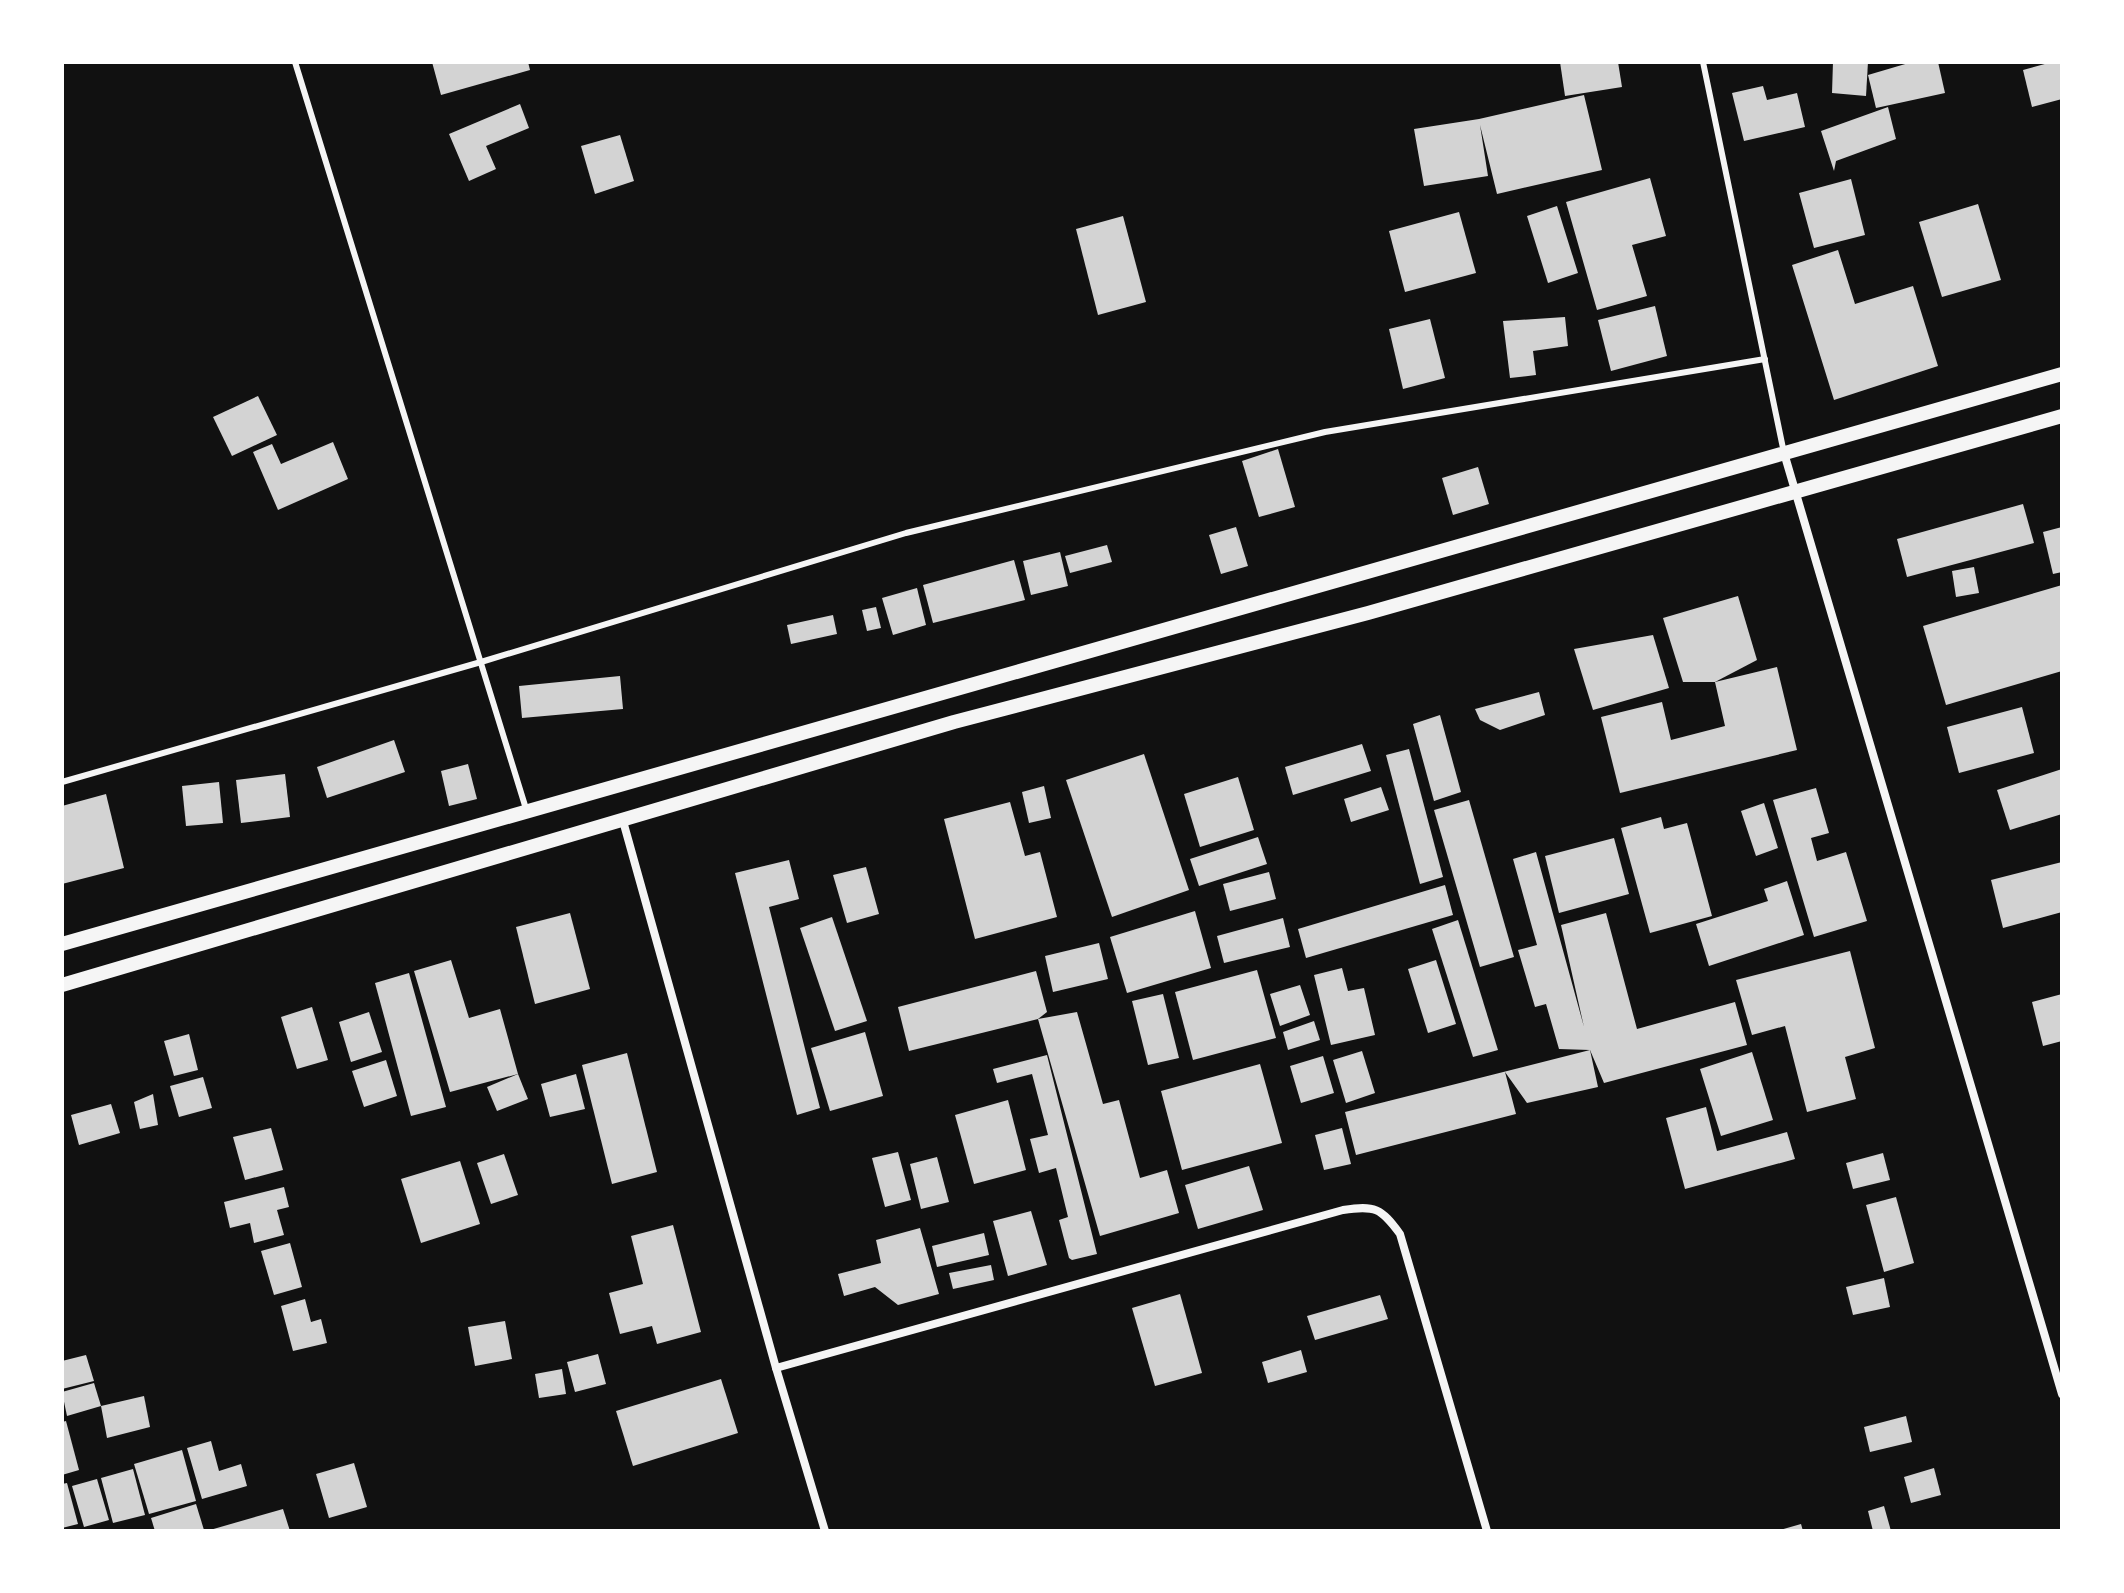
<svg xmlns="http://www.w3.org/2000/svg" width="2124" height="1593" font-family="'Asap Condensed',sans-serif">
  <rect width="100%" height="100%" fill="#111"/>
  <g fill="#d3d3d3">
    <polygon points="432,62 528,62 530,70 441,95"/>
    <polygon points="1560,62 1618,62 1622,87 1565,96"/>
    <polygon points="1833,62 1868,62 1866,96 1832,93"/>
    <polygon points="1912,62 1938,62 1945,93 1876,108 1868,75"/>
    <polygon points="2052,62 2062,62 2062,99 2032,107 2023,70"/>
    <polygon points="1763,86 1767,100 1797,93 1805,127 1744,141 1732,93"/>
    <polygon points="1584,95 1602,170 1497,194 1480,125 1488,176 1424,186 1414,129 1479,119"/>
    <polygon points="520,104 529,128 486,146 496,169 469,181 449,134"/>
    <polygon points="1888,107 1896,139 1836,161 1834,171 1821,131"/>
    <polygon points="620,135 634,181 595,194 581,146"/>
    <polygon points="1650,178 1666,236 1632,245 1647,296 1597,310 1566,202"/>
    <polygon points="1851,179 1865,235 1814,248 1799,193"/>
    <polygon points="1978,204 2001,280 1942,297 1919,222"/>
    <polygon points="1557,206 1578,273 1548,283 1527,216"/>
    <polygon points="1459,212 1476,273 1405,292 1389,231"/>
    <polygon points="1123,216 1146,302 1098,315 1076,229"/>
    <polygon points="1838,250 1855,304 1913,286 1938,366 1834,400 1792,265"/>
    <polygon points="1655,306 1667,356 1611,371 1598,320"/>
    <polygon points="1565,317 1568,346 1533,351 1536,375 1510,378 1503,321"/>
    <polygon points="1430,319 1445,378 1403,389 1389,329"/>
    <polygon points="258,396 277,435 232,456 213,417"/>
    <polygon points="333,442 348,479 278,510 253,452 272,444 281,464"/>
    <polygon points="1278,449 1295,507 1259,517 1242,461"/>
    <polygon points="1478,467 1489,504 1453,515 1442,478"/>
    <polygon points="2023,504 2034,543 1907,577 1897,539"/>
    <polygon points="1236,527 1248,566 1221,574 1209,535"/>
    <polygon points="2062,527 2062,572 2053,574 2043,532"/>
    <polygon points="1107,545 1112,562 1070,573 1065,556"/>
    <polygon points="1060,552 1068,586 1031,595 1023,561"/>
    <polygon points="1014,560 1025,600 933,623 923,585"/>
    <polygon points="1974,567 1979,593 1956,597 1952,571"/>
    <polygon points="2062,585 2062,671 1946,705 1923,626"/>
    <polygon points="917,588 926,625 893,635 882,598"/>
    <polygon points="1738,596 1757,660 1715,682 1683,682 1663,618"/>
    <polygon points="876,607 881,628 867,631 862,610"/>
    <polygon points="833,615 837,634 791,644 787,625"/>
    <polygon points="1653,635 1669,688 1593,710 1574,649"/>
    <polygon points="1777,667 1797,750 1620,793 1601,717 1662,702 1671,740 1725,726 1715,682"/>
    <polygon points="620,676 623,709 522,718 519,686"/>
    <polygon points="1539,692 1545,715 1500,730 1480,720 1475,709"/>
    <polygon points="2022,707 2034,753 1959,773 1947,727"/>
    <polygon points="1440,715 1461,792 1434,801 1413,724"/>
    <polygon points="394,740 405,772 327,798 317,767"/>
    <polygon points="1362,744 1371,771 1293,795 1285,767"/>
    <polygon points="1409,749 1443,877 1420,884 1386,755"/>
    <polygon points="1144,754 1189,890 1112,917 1066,780"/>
    <polygon points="468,764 477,799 449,806 441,771"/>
    <polygon points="2062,769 2062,814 2010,830 1997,790"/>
    <polygon points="285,774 290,817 241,823 236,780"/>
    <polygon points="1238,777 1254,830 1200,847 1184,794"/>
    <polygon points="219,782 223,823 186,826 182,786"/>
    <polygon points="1044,786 1051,818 1029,823 1022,792"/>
    <polygon points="1381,787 1389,810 1351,822 1344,799"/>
    <polygon points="1816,788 1829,833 1811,838 1817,861 1846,852 1867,921 1814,937 1773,800"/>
    <polygon points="106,794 124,868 62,884 62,806"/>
    <polygon points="1469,800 1514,957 1480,967 1434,810"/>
    <polygon points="1010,802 1025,856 1040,852 1057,917 975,939 944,819"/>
    <polygon points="1764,803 1778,848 1756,856 1741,811"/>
    <polygon points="1661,817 1664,829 1687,823 1712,916 1650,933 1621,828"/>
    <polygon points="1258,837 1267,864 1199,886 1190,859"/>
    <polygon points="1614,838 1629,894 1559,913 1545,856"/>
    <polygon points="1536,852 1584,1027 1561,925 1606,913 1637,1029 1735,1002 1747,1045 1604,1083 1590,1050 1559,1049 1546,1004 1535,1007 1518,950 1537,945 1513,859"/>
    <polygon points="789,860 799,899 769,907 820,1108 797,1115 735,873"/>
    <polygon points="2062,862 2062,912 2003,928 1991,880"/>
    <polygon points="866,867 879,914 847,923 833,875"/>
    <polygon points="1269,872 1276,899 1230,911 1223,884"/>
    <polygon points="1787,881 1804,935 1709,966 1696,924 1768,901 1764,889"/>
    <polygon points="1445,885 1453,915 1306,958 1298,929"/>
    <polygon points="1195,911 1211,968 1127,993 1110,937"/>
    <polygon points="570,913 590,989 535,1004 516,927"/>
    <polygon points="832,917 867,1021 835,1031 800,928"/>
    <polygon points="1283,918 1290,947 1224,963 1217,936"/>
    <polygon points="1458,920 1498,1050 1473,1057 1432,929"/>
    <polygon points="1099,943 1108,979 1053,992 1045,956"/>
    <polygon points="1850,951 1875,1048 1845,1057 1856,1099 1807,1112 1785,1026 1752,1035 1736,980"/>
    <polygon points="451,960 469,1018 500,1009 518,1074 450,1092 414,971"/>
    <polygon points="1436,960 1456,1024 1428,1033 1408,969"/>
    <polygon points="1342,968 1348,991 1364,988 1375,1035 1331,1045 1314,975"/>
    <polygon points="1257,970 1276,1038 1193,1060 1175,992"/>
    <polygon points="1036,971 1047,1012 1038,1019 909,1051 898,1007"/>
    <polygon points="409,973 446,1107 411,1116 375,983"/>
    <polygon points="1300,985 1310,1015 1280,1026 1270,994"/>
    <polygon points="1163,994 1179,1058 1148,1065 1132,1001"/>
    <polygon points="2062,994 2062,1041 2043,1046 2032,1002"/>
    <polygon points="312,1007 328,1060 297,1069 281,1017"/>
    <polygon points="369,1012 382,1052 351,1062 339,1022"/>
    <polygon points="1077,1012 1103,1104 1119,1100 1140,1178 1167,1170 1179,1213 1100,1236 1038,1019"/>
    <polygon points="1314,1021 1320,1040 1288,1050 1283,1032"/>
    <polygon points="865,1032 883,1096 830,1111 811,1048"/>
    <polygon points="189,1034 198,1070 174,1076 164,1041"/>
    <polygon points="1590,1050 1598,1087 1527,1103 1505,1072 1516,1114 1356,1155 1345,1112"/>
    <polygon points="1362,1051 1375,1093 1346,1103 1333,1060"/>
    <polygon points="1752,1052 1773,1120 1721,1136 1700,1069"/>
    <polygon points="627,1053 657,1172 612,1184 582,1065"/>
    <polygon points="1047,1055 1097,1254 1072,1260 1069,1258 1059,1220 1068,1217 1056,1168 1039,1173 1030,1139 1048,1135 1032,1074 997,1083 993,1069"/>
    <polygon points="1323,1056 1334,1093 1301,1103 1290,1066"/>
    <polygon points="386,1060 397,1096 364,1107 352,1071"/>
    <polygon points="1260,1064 1282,1143 1182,1170 1161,1091"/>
    <polygon points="518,1074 528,1099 497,1111 487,1087"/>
    <polygon points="576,1074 585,1109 550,1117 541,1084"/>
    <polygon points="203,1077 212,1108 179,1117 170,1086"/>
    <polygon points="153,1094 158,1125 140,1129 134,1102"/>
    <polygon points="1008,1100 1026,1170 974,1184 955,1115"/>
    <polygon points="111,1104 120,1133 79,1145 71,1115"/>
    <polygon points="1706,1107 1717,1151 1787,1132 1795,1159 1685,1189 1666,1118"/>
    <polygon points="271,1128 283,1170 245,1180 233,1137"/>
    <polygon points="1342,1128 1351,1164 1324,1170 1315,1135"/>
    <polygon points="898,1152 911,1200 885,1207 872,1158"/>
    <polygon points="1883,1153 1890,1180 1853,1189 1846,1163"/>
    <polygon points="504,1154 518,1195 491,1204 477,1163"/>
    <polygon points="937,1157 949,1202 921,1209 910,1164"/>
    <polygon points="460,1161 480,1224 421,1243 401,1179"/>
    <polygon points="1249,1166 1263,1210 1198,1229 1185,1185"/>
    <polygon points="284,1187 289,1207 277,1210 284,1235 254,1243 250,1223 230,1228 224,1202"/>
    <polygon points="1896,1197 1914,1263 1884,1272 1866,1205"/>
    <polygon points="1031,1211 1047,1265 1008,1276 993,1221"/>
    <polygon points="673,1225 701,1332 657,1344 652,1326 620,1334 609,1293 643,1284 631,1236"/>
    <polygon points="920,1228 939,1294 898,1305 875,1287 844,1296 838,1274 881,1263 876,1240"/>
    <polygon points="984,1233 989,1255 937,1267 932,1246"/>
    <polygon points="290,1243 302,1287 274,1295 261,1251"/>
    <polygon points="991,1265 994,1280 953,1289 949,1273"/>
    <polygon points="1884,1278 1890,1307 1853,1315 1846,1287"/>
    <polygon points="1180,1294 1202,1373 1155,1386 1132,1308"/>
    <polygon points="1380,1295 1388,1319 1315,1340 1307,1316"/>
    <polygon points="305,1299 311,1322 321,1319 327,1343 293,1351 281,1306"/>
    <polygon points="505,1321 512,1359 475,1366 468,1327"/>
    <polygon points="1301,1350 1307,1372 1268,1383 1262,1362"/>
    <polygon points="598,1354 606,1384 575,1392 567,1362"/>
    <polygon points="86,1355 94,1381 62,1389 62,1361"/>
    <polygon points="562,1369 566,1394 539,1398 535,1374"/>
    <polygon points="721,1379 738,1433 633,1466 616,1411"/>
    <polygon points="94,1383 101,1406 67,1416 62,1392"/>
    <polygon points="144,1396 150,1427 107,1438 101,1406"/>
    <polygon points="1906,1416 1912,1442 1870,1452 1864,1427"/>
    <polygon points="66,1421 79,1470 62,1475 62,1422"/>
    <polygon points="211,1441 219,1471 241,1464 247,1486 202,1499 187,1448"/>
    <polygon points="182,1450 196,1501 149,1514 134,1464"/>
    <polygon points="354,1463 367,1507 329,1518 316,1474"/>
    <polygon points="1934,1468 1941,1495 1911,1503 1904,1477"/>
    <polygon points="133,1469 145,1515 113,1523 101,1478"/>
    <polygon points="97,1479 109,1520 84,1527 72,1486"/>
    <polygon points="67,1483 78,1524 62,1528 62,1484"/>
    <polygon points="196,1504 204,1530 155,1531 151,1518"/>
    <polygon points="1884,1506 1891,1531 1873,1531 1868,1511"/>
    <polygon points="283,1509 290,1531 210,1531 210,1530"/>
    <polygon points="1801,1524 1803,1531 1780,1531 1780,1530"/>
  </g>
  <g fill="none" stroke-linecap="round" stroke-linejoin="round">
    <g stroke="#f5f5f5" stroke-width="6">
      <polyline points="295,62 527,812"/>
      <polyline points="1703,62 1784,453"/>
      <polyline points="62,782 481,662 906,533 1325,432 1765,359"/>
    </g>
    <g stroke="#f5f5f5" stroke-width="8">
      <polyline points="1784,453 2062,1394"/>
      <polyline points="623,821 776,1368 825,1531"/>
      <path d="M776 1368 1343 1210C1375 1205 1381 1208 1400 1234L1487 1531"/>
    </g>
    <g stroke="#f5f5f5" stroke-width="14">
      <polyline points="62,944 2062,374"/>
      <polyline points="62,985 954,722 1368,613 2062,416"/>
    </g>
  </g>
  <rect width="2124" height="1593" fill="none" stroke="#ffffff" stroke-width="128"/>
</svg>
